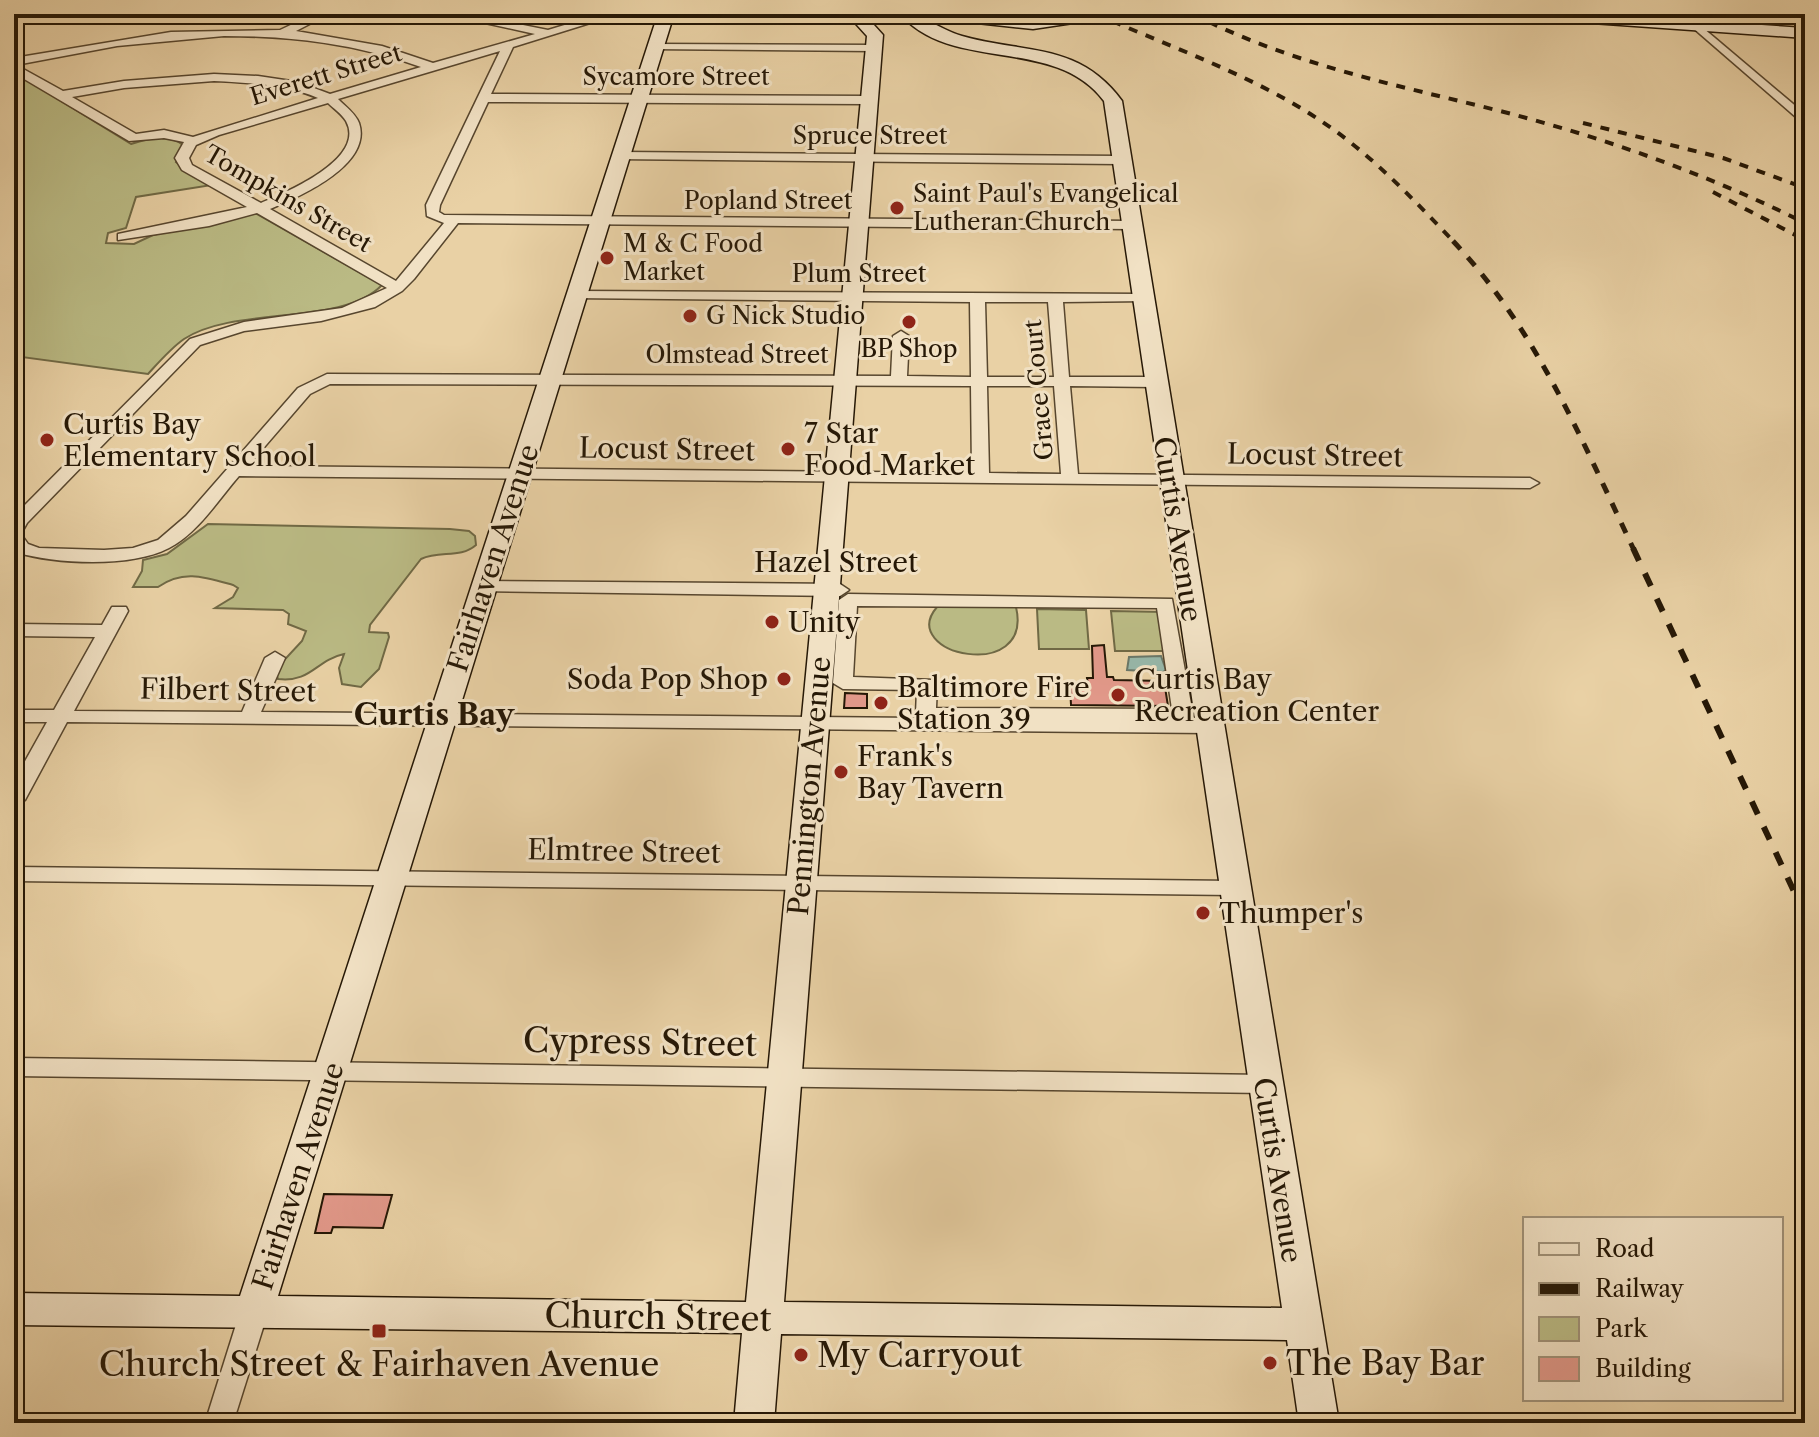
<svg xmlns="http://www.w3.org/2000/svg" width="1819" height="1437" font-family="'Libre Caslon Text',serif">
  <rect width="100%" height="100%" fill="#e9d1a5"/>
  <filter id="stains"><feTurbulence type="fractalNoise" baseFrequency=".0025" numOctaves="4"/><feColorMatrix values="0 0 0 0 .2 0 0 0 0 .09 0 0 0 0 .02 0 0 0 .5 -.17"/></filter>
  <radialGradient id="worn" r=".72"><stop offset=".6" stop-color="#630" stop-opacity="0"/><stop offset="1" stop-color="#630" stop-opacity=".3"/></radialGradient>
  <g fill="#baba84" stroke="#706945" stroke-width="2">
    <path d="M14 72 131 144C148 138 169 133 183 145L176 162 212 185 136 197 126 228 108 233 106 243 134 244 153 235 255 213 382 285C342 327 236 305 184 339 171 348 159 362 148 374L14 356Z"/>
    <path d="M208 524 450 529 469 531 475 536 476 545C460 559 440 550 421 559L370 625 369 632 388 633 389 637 379 669 361 687 342 684 339 668 344 654C316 660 311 683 278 679L275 670 302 641 306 631 288 624 289 614 283 610 215 608 233 597 238 588 233 585C205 577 183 569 158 587H133L142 571 143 560 167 554Z"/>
    <path d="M937 607H1016C1034 684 896 655 937 607Z"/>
    <polygon points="1037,609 1086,610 1089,649 1039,649"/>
    <polygon points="1111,611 1165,612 1171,651 1115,651"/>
  </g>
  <polygon fill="#97b7a9" stroke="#6a7768" stroke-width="2" points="1161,656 1166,670 1163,672 1127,670 1129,657"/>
  <g fill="#e19889" stroke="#261806" stroke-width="2">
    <polygon points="1104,645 1107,677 1113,677 1114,680 1164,681 1168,706 1071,705 1070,685 1088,685 1087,678 1093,678 1092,646"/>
    <polygon points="845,693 867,694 867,708 844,708"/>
    <polygon points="324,1194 392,1195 383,1228 333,1227 331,1233 315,1233"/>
  </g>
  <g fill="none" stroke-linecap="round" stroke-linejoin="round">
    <defs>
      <g id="street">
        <path d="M314 14H329L296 31 382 46 433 63 535 34 444 14H468L548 30 601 14H619L513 47 491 94 867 96 873 100 867 104 488 102 440 205 439 212 444 215 1130 221 1137 225 1130 229 458 223 414 279 402 291 375 307 321 321 244 331 200 345 27 523 21 534 28 544 39 548 104 550 133 548 158 540 186 516 298 388 327 374 891 376 893 336 901 331 909 336 907 376 971 377 970 302 572 298 570 295 577 291 1141 294 1146 295V301L1063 302 1069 377H1155L1163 382 1155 387 1070 386 1078 474 1530 478 1539 483 1530 488 239 476C219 499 197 534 169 548 131 568 55 564 15 552L14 516 190 339 244 322 342 308 387 288 257 213 209 226 118 240V234L247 207 182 170 175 158 184 142 164 138 129 141 14 73V58L171 32 280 30ZM224 36C293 36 356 44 421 67L330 94 298 82 258 76 214 74 124 81 63 91 16 65 117 46ZM500 51 426 205 427 216 444 223 396 281 270 209C299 197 373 165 359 123 356 114 345 106 338 99ZM214 81C250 83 284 84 318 98L193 137 164 130 136 134 72 97 124 88ZM328 103C333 108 342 114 346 121 367 159 285 193 261 203L192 165 189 158 196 145 219 135ZM985 302H1048L1054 377H987ZM330 384 971 386 972 473 248 466 310 394ZM987 386H1054L1061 474 989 473Z"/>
        <polygon points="1696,22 1805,114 1805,125 1692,27 1690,25"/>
        <polygon points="655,44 873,45 879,48 873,51 651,49 651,45"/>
        <polygon points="621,152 1120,156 1127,160 1120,164 616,159 616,153"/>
        <polygon points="484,581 840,584 849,590 840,596 478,591 475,587"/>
        <path d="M848 594 1172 599 1193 715 1184 721H1209L1219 727 1209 733 67 722 25 800 14 807V781L47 722H14V710H54L95 637 14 636V624L102 625 112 607H126L128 611 74 711 242 712 265 658 275 652 285 658 261 712 919 718 916 714 917 690 843 689 833 683 839 600ZM857 606 1157 608 1172 709 936 708 937 684 934 680 853 677Z"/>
        <polygon points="14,867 1234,881 1242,883 1245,888 1242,893 1234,895 14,881"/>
        <polygon points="14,1058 1265,1075 1274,1078 1277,1084 1274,1090 1265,1093 14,1076"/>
        <polygon points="254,1301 264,1304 268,1312 233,1423 205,1423 240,1312 244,1304"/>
      </g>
      <g id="secondary">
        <polygon points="19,14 41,14 14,27 14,16"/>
        <path d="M658 14H674L278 1296 746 1302 867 36 847 14H864L883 35 784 1302 1282 1308 1104 101C1054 35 953 74 900 14 925 14 938 29 962 36 1025 54 1079 42 1122 101L1339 1423H1299L1287 1340 781 1334 774 1423H734L742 1333 14 1325V1293L240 1296Z"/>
        <polygon points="932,14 1033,19 1108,14 1100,19 1033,29 940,19"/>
        <polygon points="1527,14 1602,14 1805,28 1805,38 1535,19"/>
      </g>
    </defs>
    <use href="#street" stroke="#57462e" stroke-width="3"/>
    <use href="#secondary" stroke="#261806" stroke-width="3"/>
    <use href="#street" fill="#f1e1c4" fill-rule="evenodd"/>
    <use href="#secondary" fill="#f1e1c4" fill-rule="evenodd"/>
    <g stroke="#261806" stroke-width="4" stroke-dasharray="9 9" stroke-linecap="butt">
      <path d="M1096 14C1170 47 1250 74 1318 119 1369 152 1413 199 1455 243"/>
      <path d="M1193 14C1292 65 1397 85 1504 112 1608 139 1709 175 1805 223"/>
      <polyline points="1583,123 1723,158 1805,188"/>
      <polyline points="1713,192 1805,240"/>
    </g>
    <path stroke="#261806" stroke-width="5" stroke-dasharray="11 11" stroke-linecap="butt" d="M1453 241C1537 330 1582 441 1634 550"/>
    <polyline stroke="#261806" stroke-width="6" stroke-dasharray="14 14" stroke-linecap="butt" points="1633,548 1805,915"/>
  </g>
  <g fill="#8f2418" stroke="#f1e1c4" stroke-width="3">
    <circle cx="897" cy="208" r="8"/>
    <circle cx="607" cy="258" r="8"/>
    <circle cx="690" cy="316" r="8"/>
    <circle cx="909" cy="322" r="8"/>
    <circle cx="47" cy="440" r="8"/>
    <circle cx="788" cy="449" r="8"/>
    <circle cx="772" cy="622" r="8"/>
    <circle cx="784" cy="679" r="8"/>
    <circle cx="1118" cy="695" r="8"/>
    <circle cx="881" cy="703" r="8"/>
    <circle cx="841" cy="772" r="8"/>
    <circle cx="1203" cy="913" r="8"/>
    <rect x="371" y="1323" width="16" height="16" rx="4"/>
    <circle cx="801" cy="1355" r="8"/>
    <circle cx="1270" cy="1363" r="8"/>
  </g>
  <g text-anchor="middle" stroke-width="6" stroke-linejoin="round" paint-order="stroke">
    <g font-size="24" fill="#261806" stroke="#f1e1c4">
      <text transform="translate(326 75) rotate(-17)" y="8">Everett Street</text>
      <text x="676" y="85">Sycamore Street</text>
      <text x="870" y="144">Spruce Street</text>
      <text transform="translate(288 199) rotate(30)" y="8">Tompkins Street</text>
      <text x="768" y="209">Popland Street</text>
      <text x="859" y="282">Plum Street</text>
      <text x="737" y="363">Olmstead Street</text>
      <text transform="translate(1039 390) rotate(-95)" y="8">Grace Court</text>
    </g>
    <g font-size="24" fill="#261806" stroke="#f1e1c4" text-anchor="start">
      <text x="913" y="202">Saint Paul's Evangelical<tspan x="913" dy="28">Lutheran Church</tspan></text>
      <text x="623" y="252">M &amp; C Food<tspan x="623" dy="28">Market</tspan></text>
      <text x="706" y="324">G Nick Studio</text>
      <text x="909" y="357" text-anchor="middle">BP Shop</text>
    </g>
    <g font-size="28" fill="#261806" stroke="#f1e1c4" text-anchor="start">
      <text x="63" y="434">Curtis Bay<tspan x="63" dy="32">Elementary School</tspan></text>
      <text x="804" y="443">7 Star<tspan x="804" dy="32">Food Market</tspan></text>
      <text x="788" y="632">Unity</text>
      <text x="768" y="689" text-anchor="end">Soda Pop Shop</text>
      <text x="1134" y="689">Curtis Bay<tspan x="1134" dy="32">Recreation Center</tspan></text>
      <text x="897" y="697">Baltimore Fire<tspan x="897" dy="32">Station 39</tspan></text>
      <text x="857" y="766">Frank's<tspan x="857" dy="32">Bay Tavern</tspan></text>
      <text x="1219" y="923">Thumper's</text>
    </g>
    <g font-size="28" fill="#261806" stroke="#f1e1c4">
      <text transform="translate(667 449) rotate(1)" y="10">Locust Street</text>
      <text transform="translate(1315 455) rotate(1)" y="10">Locust Street</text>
      <text transform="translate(1178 529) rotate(81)" y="10">Curtis Avenue</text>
      <text transform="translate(493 558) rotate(-72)" y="10">Fairhaven Avenue</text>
      <text x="836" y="572">Hazel Street</text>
      <text transform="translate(228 690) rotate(1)" y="10">Filbert Street</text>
      <text transform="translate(809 786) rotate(-85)" y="10">Pennington Avenue</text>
      <text transform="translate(624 851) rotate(1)" y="10">Elmtree Street</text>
      <text transform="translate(1278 1170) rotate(81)" y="10">Curtis Avenue</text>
      <text transform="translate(298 1176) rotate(-72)" y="10">Fairhaven Avenue</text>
    </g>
    <g font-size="30" font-weight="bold" fill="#261806" stroke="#f1e1c4">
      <text x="434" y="725">Curtis Bay</text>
    </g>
    <g font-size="34" fill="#261806" stroke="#f1e1c4">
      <text transform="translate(640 1042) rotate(1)" y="12">Cypress Street</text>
      <text transform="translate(658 1317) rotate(1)" y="12">Church Street</text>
    </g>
    <g font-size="34" fill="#261806" stroke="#f1e1c4" text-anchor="start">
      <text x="817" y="1367">My Carryout</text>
      <text x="1286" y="1375">The Bay Bar</text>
      <text x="379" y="1376" text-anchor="middle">Church Street &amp; Fairhaven Avenue</text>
    </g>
  </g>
  <rect width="1819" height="1437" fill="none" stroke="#e9d1a5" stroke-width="48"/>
  <rect x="16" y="16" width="1787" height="1405" fill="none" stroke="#261806" stroke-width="4"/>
  <rect x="24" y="24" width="1771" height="1389" fill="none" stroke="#261806" stroke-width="2"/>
  <rect x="1523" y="1217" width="260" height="184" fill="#f1e1c4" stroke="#a09178" stroke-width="2"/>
  <rect x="1539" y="1243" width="40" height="12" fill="#f1e1c4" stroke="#a09178" stroke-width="2"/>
  <text x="1595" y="1257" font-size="24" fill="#261806">Road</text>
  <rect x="1539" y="1283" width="40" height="12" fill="#261806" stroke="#a09178" stroke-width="2"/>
  <text x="1595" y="1297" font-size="24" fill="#261806">Railway</text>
  <rect x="1539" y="1317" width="40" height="24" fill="#baba84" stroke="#a09178" stroke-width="2"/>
  <text x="1595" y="1337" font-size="24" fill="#261806">Park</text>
  <rect x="1539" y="1357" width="40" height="24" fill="#e19889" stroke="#a09178" stroke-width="2"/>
  <text x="1595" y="1377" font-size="24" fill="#261806">Building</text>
  <rect width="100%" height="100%" filter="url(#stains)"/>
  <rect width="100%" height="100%" fill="url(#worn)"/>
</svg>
